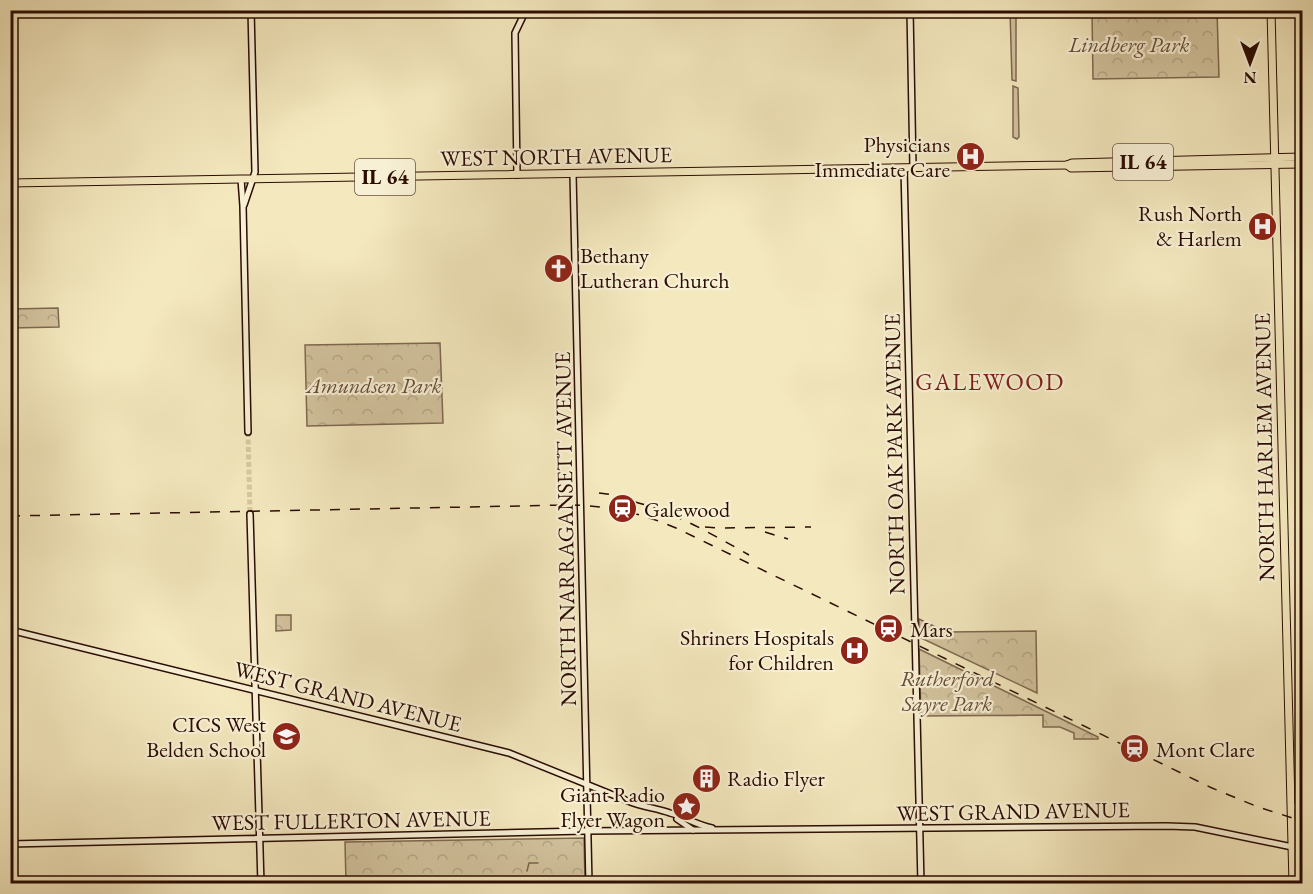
<svg xmlns="http://www.w3.org/2000/svg" width="1313" height="894" font-family="'EB Garamond',serif">
  <defs>
    <pattern id="forest-crowns" width="20" height="18" patternUnits="userSpaceOnUse" patternTransform="scale(1.5)"><rect width="20" height="18" fill="#d2c39e"/><path d="M2 6a3 3 0 1 1 6 0M12 15a3 3 0 1 1 6 0" fill="none" stroke="#b4a686"/></pattern>
  </defs>
  <rect width="100%" height="100%" fill="#f4e8be"/>
  <filter id="stains"><feTurbulence type="fractalNoise" baseFrequency=".00333" numOctaves="4"/><feColorMatrix values="0 0 0 0 .2 0 0 0 0 .09 0 0 0 0 .02 0 0 0 .5 -.17"/></filter>
  <radialGradient id="worn" r=".72"><stop offset=".6" stop-color="#630" stop-opacity="0"/><stop offset="1" stop-color="#630" stop-opacity=".3"/></radialGradient>
  <g fill="#d2c39e" stroke="#7e6850" stroke-width="1.5">
    <polygon points="1010,11 1016,11 1016,81 1012,80"/>
    <polygon points="1013,86 1018,88 1019,137 1017,139 1013,137"/>
  </g>
  <g fill="url(#forest-crowns)" stroke="#7e6850" stroke-width="1.5">
    <polygon points="1092,11 1217,11 1219,77 1093,79"/>
    <polygon points="58,308 59,327 11,328 11,309"/>
    <polygon points="440,343 443,423 307,426 305,345"/>
    <polygon points="276,615 291,615 291,630 276,631"/>
    <polygon points="919,619 946,632 1036,631 1037,693 919,637"/>
    <polygon points="919,649 1098,737 1098,739 1074,739 1074,733 1060,727 1043,727 1043,715 921,716"/>
    <polygon points="584,838 585,883 346,883 345,842"/>
  </g>
  <g fill="none" stroke-linecap="round" stroke-linejoin="round">
    <polyline stroke="#7a634c" stroke-width="1.5" points="527,871 529,863 538,863"/>
    <polyline stroke="#d6c7a2" stroke-width="5" stroke-dasharray="5 2.5" stroke-linecap="butt" points="248,432 250,514"/>
    <defs>
      <g id="secondary">
        <polyline points="910,10 913,168"/>
        <polyline points="904,168 921,884"/>
        <polyline points="573,174 589,884"/>
        <polyline points="517,175 515,33 526,10"/>
        <polyline points="241,179 243,206 248,432"/>
        <polyline points="244,205 255,172 251,10"/>
        <polyline points="250,514 261,884"/>
        <path d="M10 630 509 753 628 801C642 807 656 808 670 813 685 817 697 825 712 828"/>
        <polyline points="1291,805 1302,809"/>
        <polyline points="677,819 693,830"/>
        <polyline points="10,844 585,831 1167,826 1195,827 1302,849"/>
      </g>
      <g id="primary">
        <polyline points="1271,10 1293,884"/>
        <polyline points="1067,165 1071,168 1302,164"/>
        <polyline points="10,183 1067,165 1072,163 1302,157"/>
      </g>
    </defs>
    <use href="#secondary" stroke="#2a0c01" stroke-width="8"/>
    <use href="#primary" stroke="#2a0c01" stroke-width="9"/>
    <use href="#secondary" stroke="#f8f0d5" stroke-width="5"/>
    <use href="#primary" stroke="#f4e8be" stroke-width="7"/>
    <g stroke="#2a0c01" stroke-width="1.5" stroke-dasharray="10 10" stroke-linecap="butt">
      <polyline points="599,493 623,496"/>
      <path d="M615 497C665 507 705 530 749 555"/>
      <path d="M10 516 568 505C606 505 641 513 676 528L1212 788 1258 807 1302 821"/>
      <polyline points="705,527 719,528 811,527"/>
      <polyline points="765,532 788,539"/>
    </g>
  </g>
  <defs>
    <symbol id="hospital-disc" viewBox="-11 -11 22 22"><circle r="9.5" fill="#8f2418" stroke="#f8f0d5"/><path d="M-5-5h3v3.5h4V-5h3V5h-3V1.5h-4V5h-3Z" fill="#fff"/></symbol>
    <symbol id="church-disc" viewBox="-11 -11 22 22"><circle r="9.5" fill="#8f2418" stroke="#f8f0d5"/><path d="M-1.2-6h2.4v3.5h3.3v2.4h-3.3V6h-2.4V-.1h-3.3v-2.4h3.3Z" fill="#fff"/></symbol>
    <symbol id="station-disc" viewBox="-11 -11 22 22"><circle r="9.5" fill="#8f2418" stroke="#f8f0d5"/><path d="M-3-6H3Q5-6 5-4V2Q5 4 3 4L4.5 6H3L1.5 4h-3L-3 6H-4.5L-3 4Q-5 4-5 2V-4Q-5-6-3-6ZM-3.5-4v3h7v-3ZM-3.5 1v1.5H-2V1ZM2 1v1.5H3.5V1Z" fill="#fff"/></symbol>
    <symbol id="school-disc" viewBox="-11 -11 22 22"><circle r="9.5" fill="#8f2418" stroke="#f8f0d5"/><path d="M0-5L7-2L0 1L-7-2ZM-4 1L0 2.5L4 1V4Q0 6-4 4Z" fill="#fff"/></symbol>
    <symbol id="building-disc" viewBox="-11 -11 22 22"><circle r="9.5" fill="#8f2418" stroke="#f8f0d5"/><path d="M-4-6H4V6H1V3H-1V6H-4ZM-2.5-4.3h1.7v1.8h-1.7ZM.8-4.3h1.7v1.8H.8ZM-2.5-1h1.7V.8h-1.7ZM.8-1h1.7V.8H.8Z" fill="#fff"/></symbol>
    <symbol id="sight-disc" viewBox="-11 -11 22 22"><circle r="9.5" fill="#8f2418" stroke="#f8f0d5"/><path d="M0-6L1.8-2.2L6-1.7L2.9 1.2L3.7 5.4L0 3.3L-3.7 5.4L-2.9 1.2L-6-1.7L-1.8-2.2Z" fill="#fff"/></symbol>
  </defs>
  <g fill-rule="evenodd">
    <use href="#hospital-disc" x="954" y="140" width="33" height="33"/>
    <use href="#hospital-disc" x="1246" y="210" width="33" height="33"/>
    <use href="#church-disc" x="542" y="252" width="33" height="33"/>
    <use href="#station-disc" x="606" y="492" width="33" height="33"/>
    <use href="#station-disc" x="872" y="612" width="33" height="33"/>
    <use href="#hospital-disc" x="838" y="634" width="33" height="33"/>
    <use href="#school-disc" x="270" y="720" width="33" height="33"/>
    <use href="#station-disc" x="1118" y="732" width="33" height="33"/>
    <use href="#building-disc" x="690" y="762" width="33" height="33"/>
    <use href="#sight-disc" x="670" y="790" width="33" height="33"/>
  </g>
  <g text-anchor="middle" stroke-width="4.5" stroke-linejoin="round" paint-order="stroke">
    <g fill="#f8f0d5" stroke="#685041" stroke-width="1.5">
      <rect x="1113" y="144" width="60" height="36" rx="4.5"/>
      <rect x="355" y="159" width="60" height="36" rx="4.5"/>
    </g>
    <g font-size="21" font-weight="bold" fill="#2a0c01">
      <text x="1143" y="169">IL 64</text>
      <text x="385" y="184">IL 64</text>
    </g>
    <g font-size="22" font-style="italic" fill="#654c38" stroke="#f8f0d5">
      <text x="1129" y="52">Lindberg Park</text>
      <text x="374" y="393">Amundsen Park</text>
      <text x="947" y="686">Rutherford<tspan x="947" dy="25">Sayre Park</tspan></text>
    </g>
    <g font-size="22" fill="#2a0c01" stroke="#f8f0d5" text-anchor="end">
      <text x="950" y="152">Physicians<tspan x="950" dy="25">Immediate Care</tspan></text>
      <text x="1242" y="221">Rush North<tspan x="1242" dy="25">&amp; Harlem</tspan></text>
      <text x="580" y="263" text-anchor="start">Bethany<tspan x="580" dy="25">Lutheran Church</tspan></text>
      <text x="644" y="517" text-anchor="start">Galewood</text>
      <text x="910" y="637" text-anchor="start">Mars</text>
      <text x="834" y="645">Shriners Hospitals<tspan x="834" dy="25">for Children</tspan></text>
      <text x="266" y="732">CICS West<tspan x="266" dy="25">Belden School</tspan></text>
      <text x="1156" y="757" text-anchor="start">Mont Clare</text>
      <text x="727" y="786" text-anchor="start">Radio Flyer</text>
      <text x="665" y="802">Giant Radio<tspan x="665" dy="25">Flyer Wagon</tspan></text>
    </g>
    <g font-size="22" fill="#2a0c01" stroke="#f8f0d5">
      <text transform="translate(556 156) rotate(-1)" y="8">WEST NORTH AVENUE</text>
      <text transform="translate(1264 447) rotate(-91)" y="8">NORTH HARLEM AVENUE</text>
      <text transform="translate(894 454) rotate(-91)" y="8">NORTH OAK PARK AVENUE</text>
      <text transform="translate(565 529) rotate(-91)" y="8">NORTH NARRAGANSETT AVENUE</text>
      <text transform="translate(348 696) rotate(14)" y="8">WEST GRAND AVENUE</text>
      <text transform="translate(1013 811) rotate(-1)" y="8">WEST GRAND AVENUE</text>
      <text transform="translate(351 820) rotate(-1)" y="8">WEST FULLERTON AVENUE</text>
    </g>
    <g font-size="24" letter-spacing="1.5" fill="#7a1f14" stroke="#f8f0d5">
      <text x="990" y="390">GALEWOOD</text>
    </g>
  </g>
  <rect width="1313" height="894" fill="none" stroke="#f4e8be" stroke-width="36"/>
  <rect x="12" y="12" width="1289" height="870" fill="none" stroke="#2a0c01" stroke-width="3"/>
  <rect x="18" y="18" width="1277" height="858" fill="none" stroke="#2a0c01" stroke-width="1.5"/>
  <g transform="translate(1250 63) rotate(180)" stroke="#f8f0d5" stroke-width="4.5" paint-order="stroke">
  <path d="M0-4.5L10 22L0 15L-10 22Z" fill="#2a0c01"/>
  <text y="-9" font-size="16" font-weight="bold" text-anchor="middle" fill="#2a0c01">N</text>
  </g>
  <rect width="100%" height="100%" filter="url(#stains)"/>
  <rect width="100%" height="100%" fill="url(#worn)"/>
</svg>
